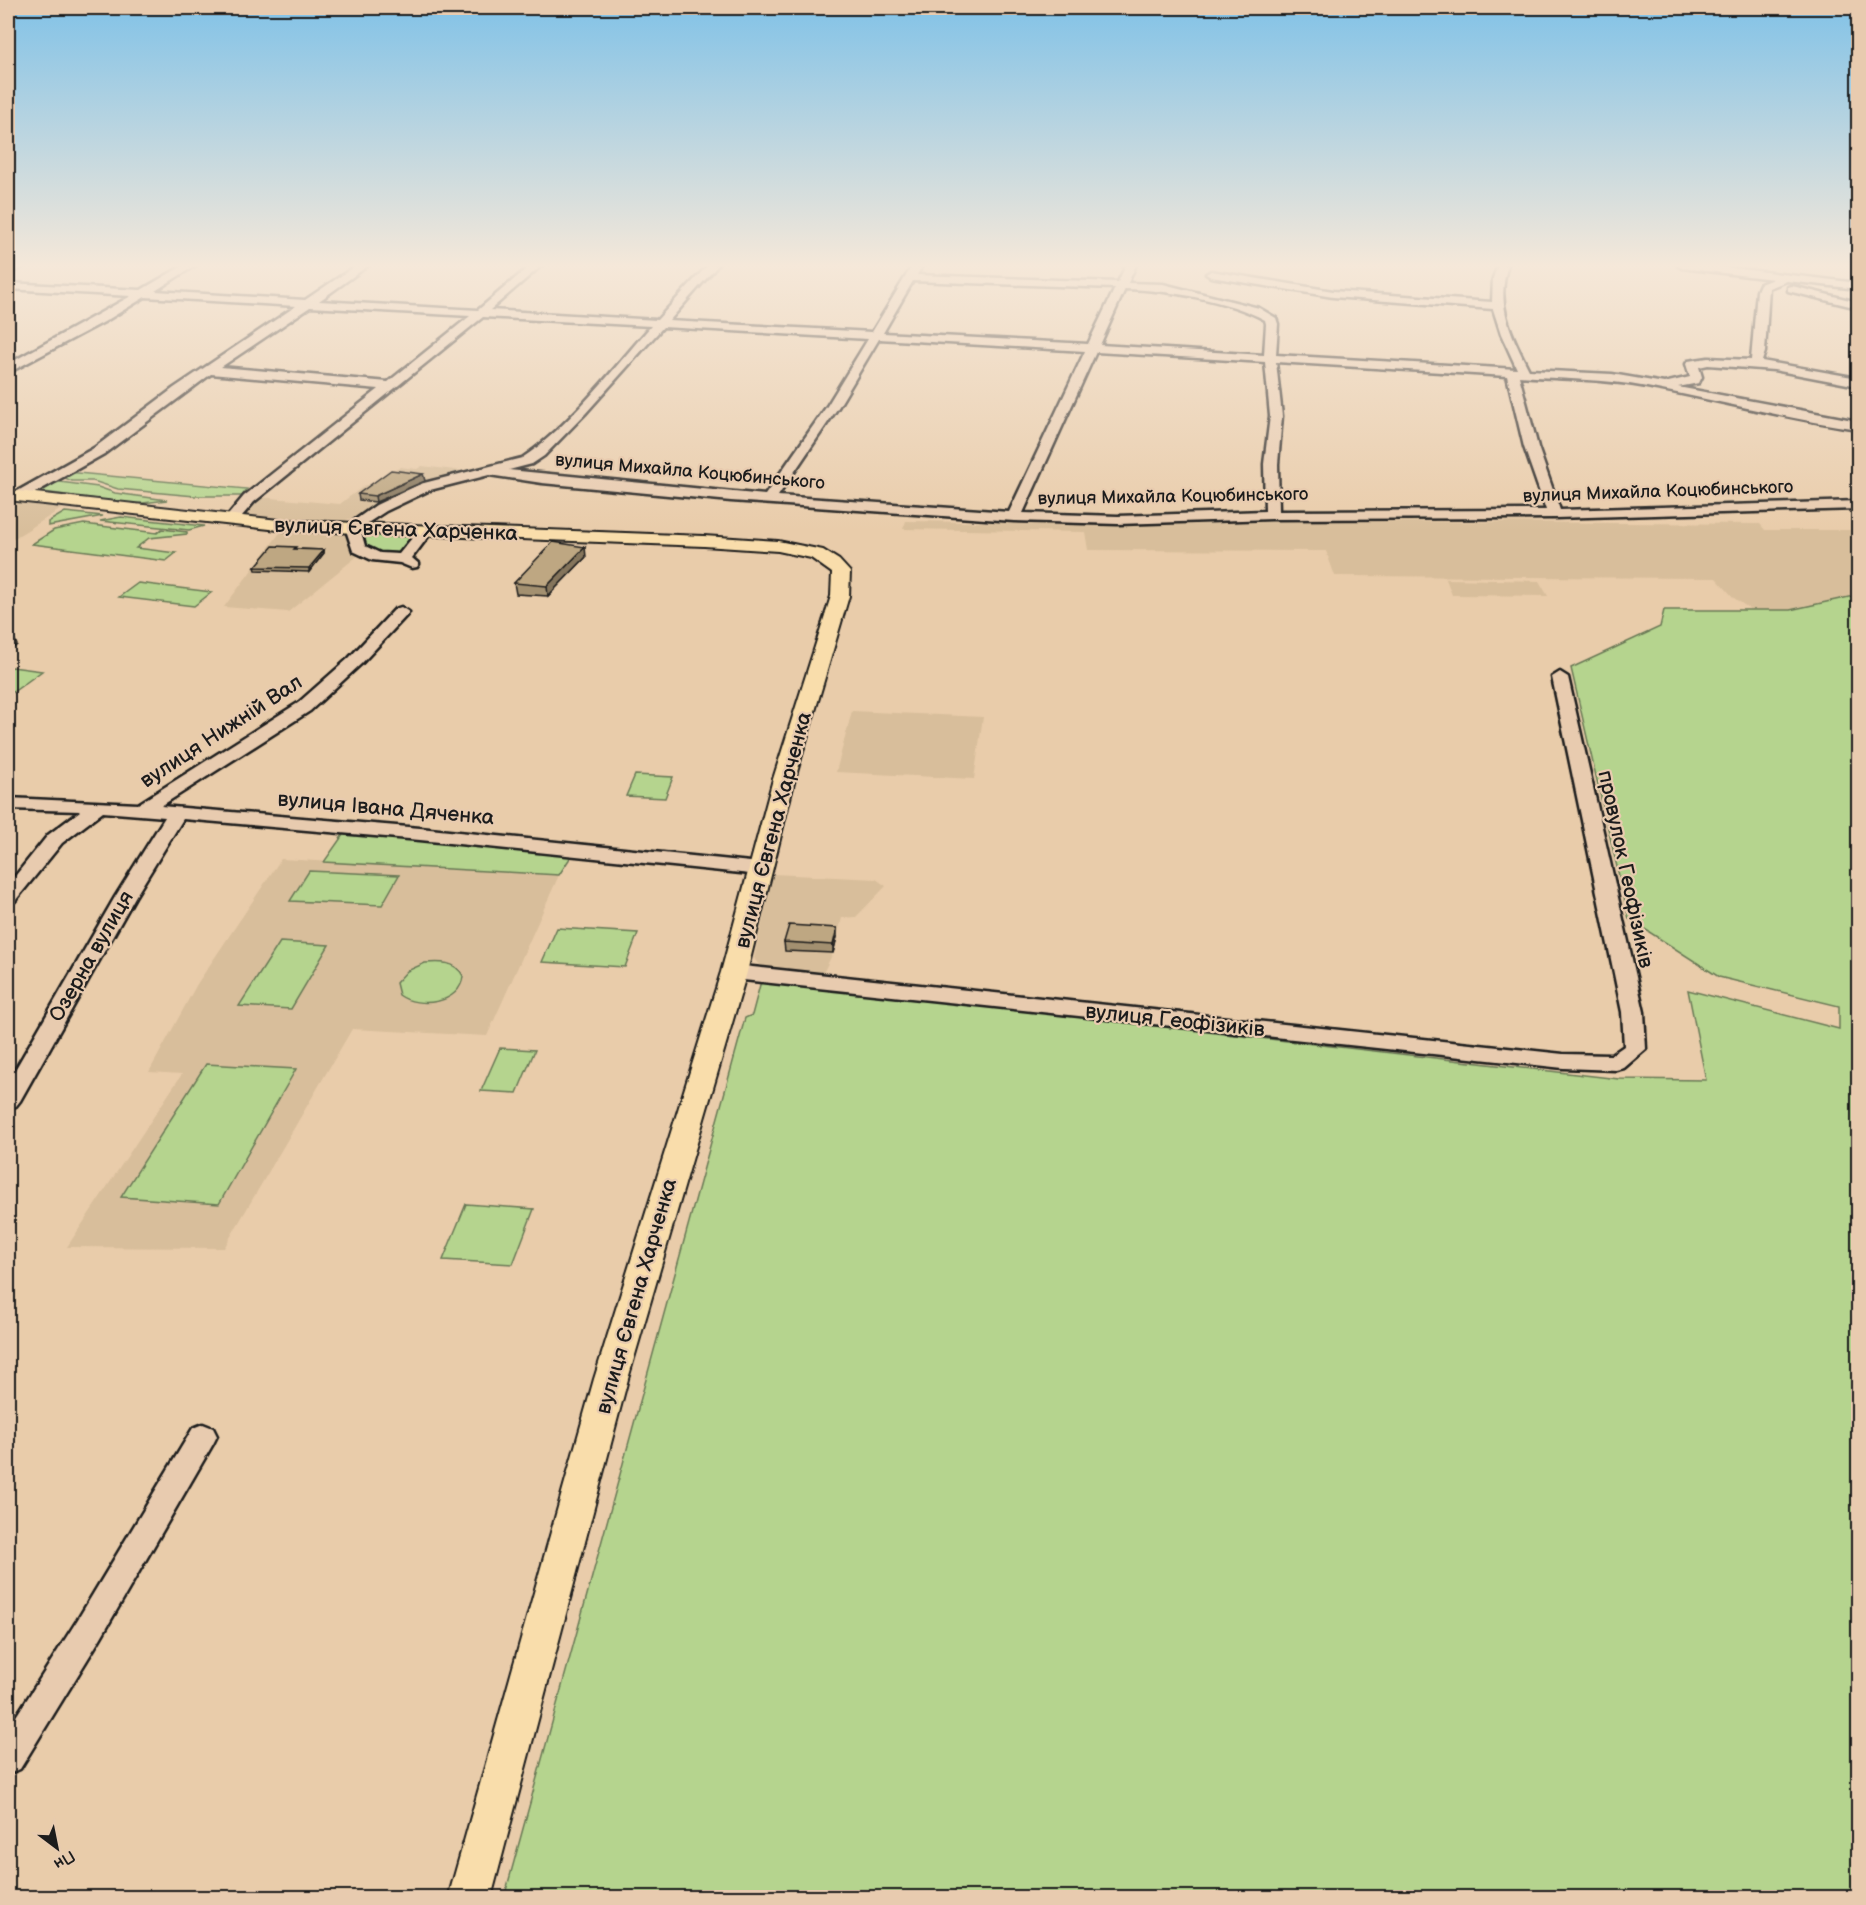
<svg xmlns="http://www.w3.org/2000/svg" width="1866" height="1905" font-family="'Balsamiq Sans',sans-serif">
  <rect width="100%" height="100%" fill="#e9ccaa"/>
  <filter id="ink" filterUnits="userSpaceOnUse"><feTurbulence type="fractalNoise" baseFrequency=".0167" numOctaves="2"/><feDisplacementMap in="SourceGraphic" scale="12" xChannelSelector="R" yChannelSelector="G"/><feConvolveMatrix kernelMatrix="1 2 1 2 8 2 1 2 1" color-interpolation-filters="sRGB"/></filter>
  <g filter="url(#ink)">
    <g fill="#d8be9b">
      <polygon points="422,466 463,471 432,482 366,514 339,522 323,523 238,515 259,497 340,504 365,485 376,486 400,467 417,469"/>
      <polygon points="8,500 66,506 8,542"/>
      <polygon points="1215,520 1760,524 1765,530 1858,530 1858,594 1782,612 1757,614 1734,598 1716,578 1335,576 1326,551 1088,550 1085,532 903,529 906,521 1098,524"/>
      <polygon points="282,530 349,532 360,554 288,612 224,607"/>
      <polygon points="1446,579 1539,581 1548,596 1452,595"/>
      <polygon points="852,711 983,717 974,779 836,772"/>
      <polygon points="281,859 559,875 487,1036 352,1029 224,1248 67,1247 182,1074 149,1072 197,984"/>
      <polygon points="773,874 876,879 886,886 856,917 842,918 833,953 823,973 769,969 758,964 754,958"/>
    </g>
    <g fill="#b5d48e" stroke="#687855" stroke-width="1.5">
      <polygon points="67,472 247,489 242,496 195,496 118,489 93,481 72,481 60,476"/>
      <polygon points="60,482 98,487 115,493 167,500 135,504 36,491 50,484"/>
      <polygon points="65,512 103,516 48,526 48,522"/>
      <polygon points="121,517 204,526 189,530 100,521"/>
      <polygon points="84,524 157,533 162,529 187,532 187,534 149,538 136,548 176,553 166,561 32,544 54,530"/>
      <polygon points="366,536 415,537 402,555 374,553 363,545 363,538"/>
      <polygon points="138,583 212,592 194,606 119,597"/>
      <polygon points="1858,595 1858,1897 504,1898 745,1018 752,1015 761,981 1619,1079 1706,1080 1688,990 1839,1029 1839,1006 1719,977 1629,919 1571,668 1660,627 1664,610 1790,610"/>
      <polygon points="12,667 42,671 9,695 8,695 8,670"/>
      <polygon points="635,775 673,777 665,798 626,796"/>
      <polygon points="345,832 572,855 559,875 324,862"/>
      <polygon points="309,871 399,875 382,905 290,901"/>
      <polygon points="557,928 638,933 625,967 542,962"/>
      <polygon points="280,942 329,945 291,1009 239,1006"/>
      <path d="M425 963C440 962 456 961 463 976 461 1004 418 1009 399 995L396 983 407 971Z"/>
      <polygon points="500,1048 535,1050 517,1093 481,1091"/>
      <polygon points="206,1064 296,1069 219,1204 121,1197"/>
      <polygon points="466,1204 534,1209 513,1264 443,1260"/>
    </g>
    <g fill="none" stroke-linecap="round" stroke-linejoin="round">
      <defs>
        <g id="minor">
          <polygon points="14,265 27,265 8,275 8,268"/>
          <path d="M184 265H196L155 291 305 300 357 265H369L319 301 478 310 531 265H542L490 310 657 320 708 265H718L669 321 872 332 912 266 921 268 917 275 1118 282 1126 265H1136L1128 283 1163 284 1259 308 1276 318 1278 324 1276 355 1517 369 1501 334 1493 309 1333 297 1211 277 1206 274 1211 271 1333 291 1492 302 1493 278 1498 265H1508C1495 304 1511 334 1529 370L1612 374 1664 383 1690 377 1686 364 1688 361 1708 358 1751 360 1757 291 1760 284 1773 279 1682 268 1677 265H1706L1858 283V289L1787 281 1769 288 1765 352 1762 361 1858 378V386L1774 370 1708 365 1699 367 1702 377 1699 383 1678 387 1858 421V429C1787 419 1717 400 1647 387 1605 379 1562 379 1519 376L1538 447 1560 510 1858 501V509L1555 518 1272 519 1118 524 1014 521 731 501 542 483 489 475 430 490 386 511 360 528 365 546 380 553 399 554 421 527H431L433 530 412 558 419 564 417 567 412 568 400 563 372 560 353 551 345 527 376 505 420 484 522 458C567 429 615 367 651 326L483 317 254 502 236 523 231 524 224 520 244 496 379 389 211 374 104 454 24 499H14L12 496 14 493 94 448 174 388 296 306 145 297 104 322 8 373V364L131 296 8 289V283L141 290ZM913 281 1115 288 1088 344 883 333ZM1125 289C1167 290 1228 300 1265 320L1266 324 1264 355 1100 345ZM310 307 470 316 388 382 221 367ZM663 327 868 339 827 406 765 495 509 470 532 464 544 456 585 414ZM879 339 1085 351 1009 512 778 496 839 406ZM1096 352 1265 362 1270 416 1264 464 1265 511 1118 516 1023 513ZM1276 362 1507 376 1524 447 1546 510 1279 511 1278 464 1282 416Z"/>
          <polygon points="1792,286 1858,302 1858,308 1788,291 1788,287"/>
          <polygon points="401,607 409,612 407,615 361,664 310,711 161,806 420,828 760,863 767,865 770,869 767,873 760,875 420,840 183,819 135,897 20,1101 16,1106 8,1109 8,1082 115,897 165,817 103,812 62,843 15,901 8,903 8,885 48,835 80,811 8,809 8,798 138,804 298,703 349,658 395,609"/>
          <polygon points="1560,672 1568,677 1644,1012 1646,1049 1624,1068 1616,1070 1563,1068 734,979 726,977 723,972 726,967 734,965 1563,1054 1611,1055 1624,1046 1622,1012 1552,677"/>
          <polygon points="203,1424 213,1428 217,1436 213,1444 100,1639 20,1769 8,1774 8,1729 78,1619 193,1428"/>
        </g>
        <polygon id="major" points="8,490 279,520 704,536 778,541 823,550 839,560 850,572 849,596 795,779 747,972 628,1379 491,1898 448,1898 594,1379 721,972 773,779 831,596 832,573 811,558 778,551 704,546 279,530 8,500"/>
      </defs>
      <use href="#minor" stroke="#1c1c1c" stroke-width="5"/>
      <use href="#major" stroke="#1c1c1c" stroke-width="4"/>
      <use href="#minor" fill="#e8cbaf" fill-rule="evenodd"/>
      <use href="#major" fill="#f9ddab" fill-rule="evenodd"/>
    </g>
    <g fill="#a39070" stroke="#1c1c1c" stroke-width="1.5">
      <polygon points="423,474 425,481 376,502 359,500 358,494"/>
      <polygon points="296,549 324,550 324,553 309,572 256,570 255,567"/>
      <polygon points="586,557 548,596 516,594 514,583"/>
      <polygon points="837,937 833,953 785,951 784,942"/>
    </g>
    <g fill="#85755b" stroke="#1c1c1c" stroke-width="1.5">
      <polygon points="423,474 425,481 376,502 375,496"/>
      <polygon points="585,547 586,557 548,596 547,586"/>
      <polygon points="324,550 324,553 309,572 309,568"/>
      <polygon points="14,638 17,645 8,652 8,643"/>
      <polygon points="837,928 837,937 833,953 833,945"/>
    </g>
    <g fill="#bea782" stroke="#1c1c1c" stroke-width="1.5">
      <polygon points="391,470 423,474 375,496 358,494"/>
      <polygon points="553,542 585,547 547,586 514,583"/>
      <polygon points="273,546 296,547 294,549 324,550 309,568 255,567"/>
      <polygon points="8,637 14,638 8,643"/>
      <polygon points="789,925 837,928 833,945 784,942"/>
    </g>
  </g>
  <linearGradient id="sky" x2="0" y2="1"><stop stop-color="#81c2e7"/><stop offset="0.5" stop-color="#f5e8d9"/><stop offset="1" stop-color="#f5e8d9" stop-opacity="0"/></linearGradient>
  <rect width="1866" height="531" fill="url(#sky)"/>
  <g text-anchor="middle" stroke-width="4.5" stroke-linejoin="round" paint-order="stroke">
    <g font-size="18" fill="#1c1c1c" stroke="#e8cbaf">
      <text transform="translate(690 471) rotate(5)" y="6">вулиця Михайла Коцюбинського</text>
      <text transform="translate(1658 491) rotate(-2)" y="6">вулиця Михайла Коцюбинського</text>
      <text transform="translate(1173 496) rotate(-1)" y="6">вулиця Михайла Коцюбинського</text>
    </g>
    <g font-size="21" fill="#1c1c1c" stroke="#e8cbaf">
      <text transform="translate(396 529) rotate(2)" y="7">вулиця Євгена Харченка</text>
      <text transform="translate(221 731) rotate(-33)" y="7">вулиця Нижній Вал</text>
      <text transform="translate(386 808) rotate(5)" y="7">вулиця Івана Дяченка</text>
      <text transform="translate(773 830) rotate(-75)" y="7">вулиця Євгена Харченка</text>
      <text transform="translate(1626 869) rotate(78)" y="7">провулок Геофізиків</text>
      <text transform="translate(91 956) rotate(-60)" y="7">Озерна вулиця</text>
      <text transform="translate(1175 1020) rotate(6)" y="7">вулиця Геофізиків</text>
      <text transform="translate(636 1296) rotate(-74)" y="7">вулиця Євгена Харченка</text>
    </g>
  </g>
  <rect width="1866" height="1905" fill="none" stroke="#e8cbaf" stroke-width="30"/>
  <rect x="15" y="15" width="1836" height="1875" fill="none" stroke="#1c1c1c" stroke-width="2" filter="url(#ink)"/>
  <g transform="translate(57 1848) rotate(148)" stroke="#e8cbaf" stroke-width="4.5" paint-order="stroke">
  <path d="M0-4.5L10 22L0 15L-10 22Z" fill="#1c1c1c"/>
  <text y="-9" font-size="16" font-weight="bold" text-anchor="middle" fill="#1c1c1c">Пн</text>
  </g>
</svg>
